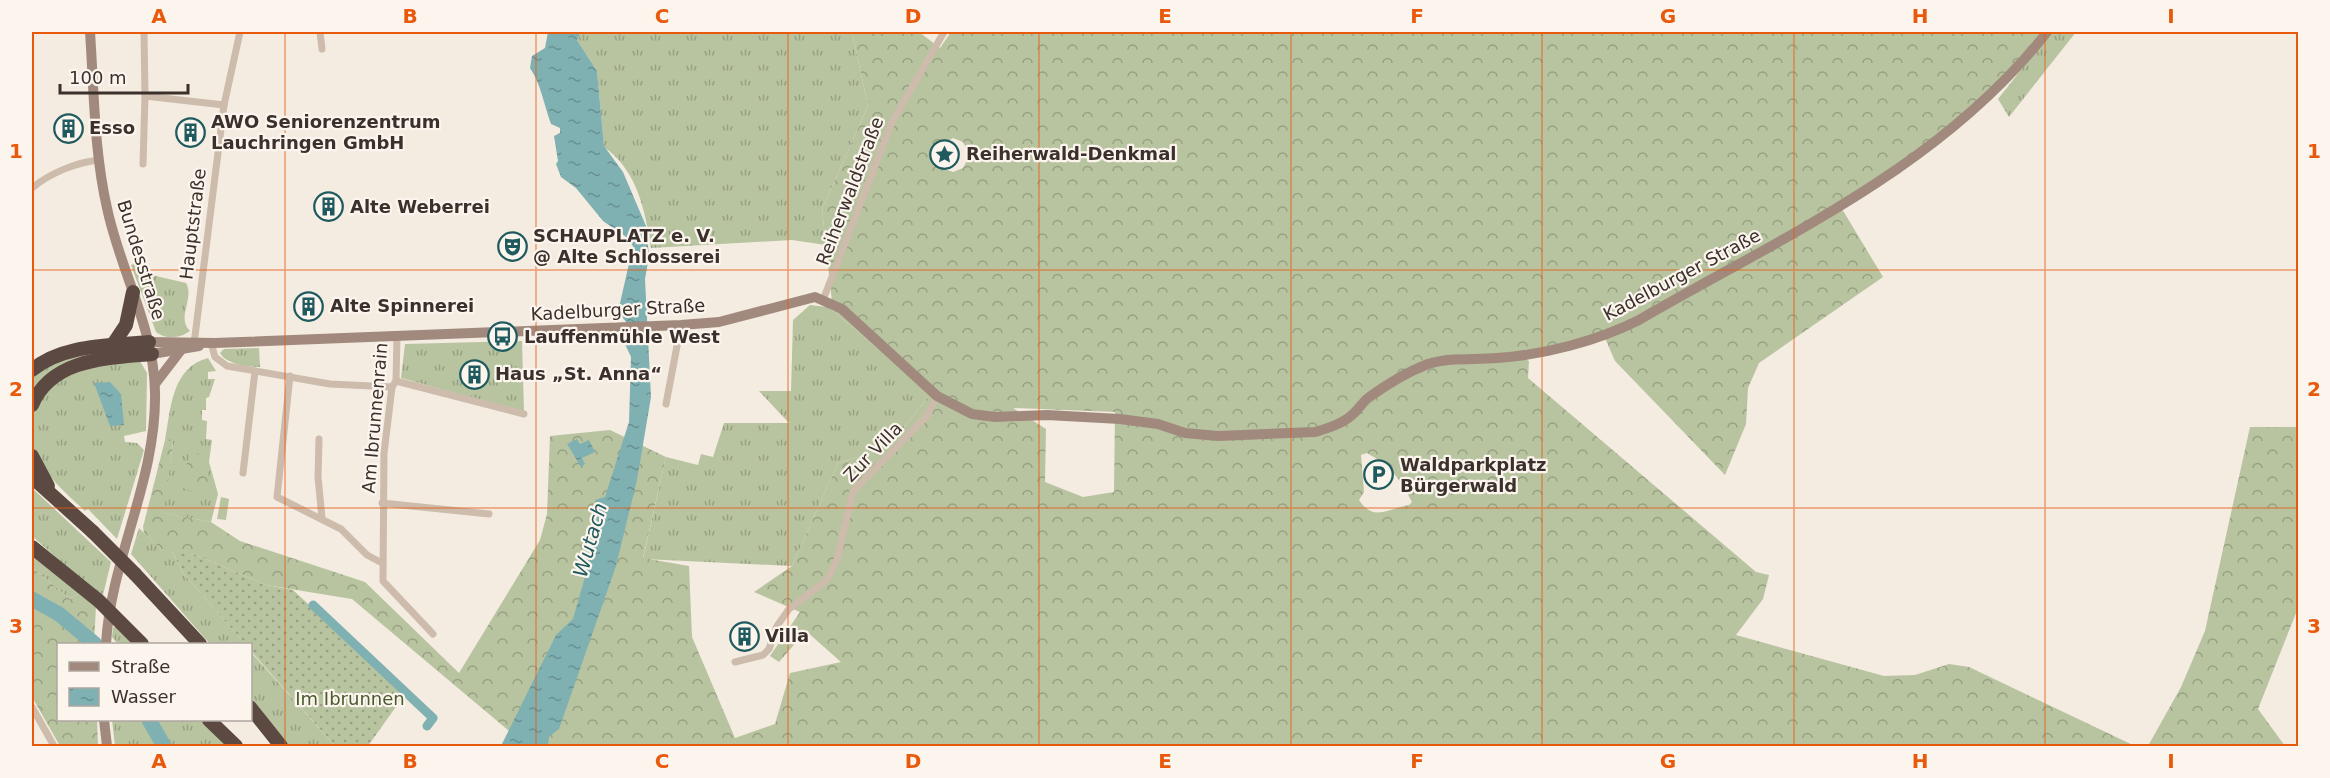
<svg xmlns="http://www.w3.org/2000/svg" width="2330" height="778" font-family="'DejaVu Sans',sans-serif">
  <defs>
    <pattern id="grass-tufts" width="24" height="20" patternUnits="userSpaceOnUse" patternTransform="scale(1.5)"><rect width="24" height="20" fill="#b8c4a0"/><path d="M3 7l-1-3M5 7V3M7 7l1-3M15 17l-1-3M17 17v-4M19 17l1-3" fill="none" stroke="#97a083"/></pattern>
    <pattern id="forest-crowns" width="20" height="18" patternUnits="userSpaceOnUse" patternTransform="scale(1.5)"><rect width="20" height="18" fill="#b8c4a0"/><path d="M2 6a3 3 0 1 1 6 0M12 15a3 3 0 1 1 6 0" fill="none" stroke="#97a083"/></pattern>
    <pattern id="garden-dots" width="8" height="8" patternUnits="userSpaceOnUse" patternTransform="scale(1.5)"><rect width="8" height="8" fill="#b8c4a0"/><path d="M2 2h.1M6 6h.1" fill="none" stroke="#97a083" stroke-width="1.8" stroke-linecap="round"/></pattern>
    <pattern id="water-ripples" width="26" height="14" patternUnits="userSpaceOnUse" patternTransform="scale(1.5)"><rect width="26" height="14" fill="#7fb0b2"/><path d="M2 4q2-2 4 0t4 0M15 11q2-2 4 0t4 0" fill="none" stroke="#699091"/></pattern>
  </defs>
  <rect width="100%" height="100%" fill="#f4ebe1"/>
  <g fill="url(#grass-tufts)">
    <path d="M581 32H852L868 106 822 209 826 245 792 240 651 248C645 210 637 170 604 147L597 71 577 40Z"/>
    <polygon points="2051,32 2076,32 2009,117 1998,99"/>
    <path d="M135 264 156 276 186 283C195 298 176 317 190 331 181 338 166 340 156 332L131 265Z"/>
    <polygon points="810,305 827,307 833,311 931,393 888,448 838,463 792,566 643,559 666,457 698,465 701,454 713,457 724,423 789,423 759,391 791,391 793,320"/>
    <polygon points="522,341 524,412 401,378 405,344"/>
    <polygon points="130,348 85,357 32,395 32,375 57,359"/>
    <path d="M259 348 260 367C247 367 226 364 220 353L224 349Z"/>
    <path d="M208 358 216 371 208 372V379H215L209 397 206 398V410H202V420L207 421 206 439 212 440 209 462 218 494 211 522 163 513 173 443 165 440C171 409 171 368 208 358Z"/>
    <path d="M140 361 147 373 146 431 124 436 125 442 137 443 144 450 117 539 88 509 85 511C67 494 45 476 35 451 19 411 52 376 90 365 105 361 124 363 140 361Z"/>
    <polygon points="32,488 111,562 103,595 93,590 32,536"/>
    <polygon points="139,528 163,551 172,551 183,573 245,644 210,644 131,554"/>
    <polygon points="32,553 81,592 70,599 32,567"/>
    <polygon points="116,626 134,644 118,644 112,637 113,628"/>
    <polygon points="250,651 335,746 289,746 251,697"/>
    <polygon points="112,720 201,720 228,746 115,746"/>
  </g>
  <g fill="url(#forest-crowns)" fill-rule="evenodd">
    <path d="M852 32H919L940 48 951 32H2041C2028 47 2016 63 2002 77 1954 126 1895 166 1839 204L1883 277 1759 363 1748 388 1746 424 1725 475 1615 361 1605 338 1526 359 1529 361 1528 378 1756 572 1769 575 1763 599 1736 635 1884 676 1915 675 1949 664 1969 667 2135 746H527L352 599 266 585 196 555 163 551 144 533 143 527 165 440 173 442 164 513 211 522 240 541 365 582 459 673 540 540 547 514 550 436 610 430 666 457 643 558 689 566 692 637 735 738 775 724 790 673 841 662 806 631 779 662 770 656 800 612 754 592 792 566 838 463 888 448 931 393 833 311 822 209 868 106ZM953 138 963 142 970 155 963 168 953 172 942 168 937 158 939 147ZM1013 408 1115 412 1114 492 1083 497 1045 482 1046 429ZM1367 453C1390 466 1400 478 1412 502L1409 505C1388 509 1373 522 1359 500L1364 492 1361 455Z"/>
    <polygon points="2250,427 2298,427 2298,608 2258,709 2285,746 2148,746 2181,687 2205,631"/>
    <polygon points="191,453 203,454 210,481 203,496 178,486"/>
    <polygon points="32,567 70,599 81,592 96,606 94,644 58,644 58,720 97,720 98,746 60,746 32,697"/>
  </g>
  <polygon fill="#b8c4a0" points="221,497 229,499 226,520 217,519"/>
  <polygon fill="url(#garden-dots)" points="172,551 196,555 266,585 293,590 405,694 368,746 335,746 251,651 250,644 245,644 183,573"/>
  <g fill="url(#water-ripples)">
    <path d="M548 32H581L577 40 597 71 604 146 623 172 646 226 649 256 645 279 651 397 637 480 616 566 559 729 549 737 548 746H501L556 635 573 619 598 531 595 500 605 497 629 422 631 357 625 344 627 323 618 312 633 246 625 236 603 221 576 188 561 177 556 164 558 161 554 136 560 133V128L551 124C544 105 541 84 530 68L532 56 545 48Z"/>
    <polygon points="110,382 121,394 124,425 110,426 94,383"/>
    <polygon points="577,439 580,444 589,440 595,452 582,458 585,464 581,467 567,444"/>
  </g>
  <g fill="none" stroke-linecap="round" stroke-linejoin="round">
    <polyline stroke="#7fb0b2" stroke-width="9" points="313,605 433,718 427,726"/>
    <g stroke="#7fb0b2" stroke-width="15">
      <polyline points="32,599 59,614 95,644"/>
      <polyline points="149,720 164,746"/>
    </g>
    <g stroke="#cdbbac" stroke-width="7">
      <polyline points="144,32 145,96 224,105"/>
      <polyline points="320,32 322,49"/>
      <polyline points="143,164 145,96"/>
      <path d="M32 188C50 173 77 162 100 160"/>
      <polyline points="823,300 892,122 944,32"/>
      <polyline points="397,336 396,381 392,387 384,453 383,581 433,634"/>
      <polyline points="211,343 215,357 227,366 330,384 392,387"/>
      <polyline points="194,344 224,105 240,32"/>
      <polyline points="290,376 277,497 341,529 367,555 382,563"/>
      <polyline points="396,381 524,414"/>
      <polyline points="666,404 681,325"/>
      <polyline points="319,439 318,477 322,518"/>
      <polyline points="243,473 255,371"/>
      <polyline points="382,503 489,514"/>
      <polyline points="32,584 32,583"/>
      <polyline points="735,662 763,655 769,649 777,626 789,609 827,580 837,560 853,491 927,416 937,396"/>
      <polyline points="32,707 54,746"/>
    </g>
    <g stroke="#a18a7d" stroke-width="10">
      <path d="M90 32C94 90 94 151 107 208 120 270 154 327 155 392 157 479 111 558 106 644"/>
      <path d="M149 342 215 343 681 325 719 322 815 297 842 309 937 396 972 414 995 417 1047 415 1120 419 1158 424 1185 433 1218 436 1315 432C1328 428 1342 424 1352 415 1358 410 1362 403 1368 398 1386 385 1407 372 1428 364 1450 357 1474 360 1497 358 1544 355 1597 341 1639 320 1784 236 1941 167 2047 32"/>
      <polyline points="152,354 199,346"/>
      <polyline points="155,384 181,350"/>
      <polyline points="104,720 107,746"/>
    </g>
    <g stroke="#5c4a42" stroke-width="14">
      <polyline points="112,346 126,325 133,292"/>
      <path d="M32 370C63 344 110 346 149 342"/>
      <path d="M32 405C52 358 108 358 152 354"/>
      <polyline points="32,456 48,486"/>
      <polyline points="32,477 93,532"/>
      <polyline points="32,547 99,601 142,644"/>
      <polyline points="135,574 200,644"/>
      <polyline points="250,707 281,746"/>
      <polyline points="209,720 236,746"/>
    </g>
    <polyline stroke="#5c4a42" stroke-width="14" points="93,532 135,574"/>
  </g>
  <path fill="none" stroke="#e8590c" stroke-width="1.5" stroke-opacity="0.55" d="M285 32V746M536 32V746M788 32V746M1039 32V746M1291 32V746M1542 32V746M1794 32V746M2045 32V746M32 270H2298M32 508H2298"/>
  <defs>
    <symbol id="building-ring" viewBox="-11 -11 22 22"><circle r="9.5" fill="#fbf5ee" stroke="#1f5a5e" stroke-width="1.5"/><path d="M-4-6H4V6H1V3H-1V6H-4ZM-2.5-4.3h1.7v1.8h-1.7ZM.8-4.3h1.7v1.8H.8ZM-2.5-1h1.7V.8h-1.7ZM.8-1h1.7V.8H.8Z" fill="#1f5a5e"/></symbol>
    <symbol id="sight-ring" viewBox="-11 -11 22 22"><circle r="9.5" fill="#fbf5ee" stroke="#1f5a5e" stroke-width="1.5"/><path d="M0-6L1.8-2.2L6-1.7L2.9 1.2L3.7 5.4L0 3.3L-3.7 5.4L-2.9 1.2L-6-1.7L-1.8-2.2Z" fill="#1f5a5e"/></symbol>
    <symbol id="theatre-ring" viewBox="-11 -11 22 22"><circle r="9.5" fill="#fbf5ee" stroke="#1f5a5e" stroke-width="1.5"/><path d="M-5-5.5Q0-4 5-5.5V0Q5 5 0 6Q-5 5-5 0ZM-3.3-2.5H-1v1.5H-3.3ZM1-2.5H3.3v1.5H1ZM-2.8 1Q0 5.5 2.8 1Z" fill="#1f5a5e"/></symbol>
    <symbol id="bus-ring" viewBox="-11 -11 22 22"><circle r="9.5" fill="#fbf5ee" stroke="#1f5a5e" stroke-width="1.5"/><path d="M-5-6H5V4H4V6H2V4H-2V6H-4V4H-5ZM-3.5-4V0h7V-4ZM-3.5 1.2v1.5H-2V1.2ZM2 1.2v1.5H3.5V1.2Z" fill="#1f5a5e"/></symbol>
    <symbol id="parking-ring" viewBox="-11 -11 22 22"><circle r="9.5" fill="#fbf5ee" stroke="#1f5a5e" stroke-width="1.5"/><path d="M-3.5-5.5H1a3.5 3.5 0 0 1 0 7H-1V5.5H-3.5ZM-1-3.4V-.6H.8a1.4 1.4 0 0 0 0-2.8Z" fill="#1f5a5e"/></symbol>
  </defs>
  <g fill-rule="evenodd">
    <use href="#building-ring" x="52" y="112" width="33" height="33"/>
    <use href="#building-ring" x="174" y="116" width="33" height="33"/>
    <use href="#sight-ring" x="928" y="138" width="33" height="33"/>
    <use href="#building-ring" x="312" y="190" width="33" height="33"/>
    <use href="#theatre-ring" x="496" y="230" width="33" height="33"/>
    <use href="#building-ring" x="292" y="290" width="33" height="33"/>
    <use href="#bus-ring" x="486" y="320" width="33" height="33"/>
    <use href="#building-ring" x="458" y="358" width="33" height="33"/>
    <use href="#parking-ring" x="1362" y="458" width="33" height="33"/>
    <use href="#building-ring" x="728" y="620" width="33" height="33"/>
  </g>
  <g text-anchor="middle" stroke-width="4.5" stroke-linejoin="round" paint-order="stroke">
    <g font-size="18" font-weight="bold" fill="#3b302b" stroke="#fbf5ee" text-anchor="start">
      <text x="211" y="128">AWO Seniorenzentrum<tspan x="211" dy="21">Lauchringen GmbH</tspan></text>
      <text x="89" y="134">Esso</text>
      <text x="966" y="160">Reiherwald-Denkmal</text>
      <text x="350" y="213">Alte Weberrei</text>
      <text x="533" y="242">SCHAUPLATZ e. V.<tspan x="533" dy="21">@ Alte Schlosserei</tspan></text>
      <text x="330" y="312">Alte Spinnerei</text>
      <text x="524" y="343">Lauffenmühle West</text>
      <text x="495" y="380">Haus „St. Anna“</text>
      <text x="1400" y="471">Waldparkplatz<tspan x="1400" dy="21">Bürgerwald</tspan></text>
      <text x="765" y="642">Villa</text>
    </g>
    <g font-size="18" fill="#3b302b" stroke="#fbf5ee">
      <text transform="translate(850 191) rotate(-69)" y="6">Reiherwaldstraße</text>
      <text transform="translate(193 224) rotate(-83)" y="6">Hauptstraße</text>
      <text transform="translate(141 260) rotate(73)" y="6">Bundesstraße</text>
      <text transform="translate(1682 275) rotate(-28)" y="6">Kadelburger Straße</text>
      <text transform="translate(618 310) rotate(-3)" y="6">Kadelburger Straße</text>
      <text transform="translate(375 418) rotate(-85)" y="6">Am Ibrunnenrain</text>
      <text transform="translate(873 452) rotate(-46)" y="6">Zur Villa</text>
    </g>
    <g font-size="18" fill="#4a5a2e" stroke="#fbf5ee">
      <text x="350" y="705">Im Ibrunnen</text>
    </g>
    <g font-size="20" font-style="italic" fill="#1f5a5e" stroke="#fbf5ee">
      <text transform="translate(590 540) rotate(-74)" y="7">Wutach</text>
    </g>
  </g>
  <rect width="2330" height="778" fill="none" stroke="#fbf5ee" stroke-width="66"/>
  <rect x="57" y="643" width="195" height="78" fill="#fbf5ee" stroke="#aea6a0" stroke-width="1.5"/>
  <rect x="69" y="662" width="30" height="9" fill="#a18a7d" stroke="#aea6a0" stroke-width="1.5"/>
  <text x="111" y="673" font-size="18" fill="#3b302b">Straße</text>
  <rect x="69" y="688" width="30" height="18" fill="url(#water-ripples)" stroke="#aea6a0" stroke-width="1.5"/>
  <text x="111" y="703" font-size="18" fill="#3b302b">Wasser</text>
  <path d="M60 84v9h128v-9" fill="none" stroke="#3b302b" stroke-width="3"/>
  <text x="69" y="84" font-size="18" fill="#3b302b" stroke="#fbf5ee" stroke-width="4.5" paint-order="stroke">100 m</text>
  <rect x="33" y="33" width="2264" height="712" fill="none" stroke="#e8590c" stroke-width="2"/>
  <g font-size="20" text-anchor="middle" font-weight="bold" fill="#e8590c">
    <text x="159" y="23">A</text>
    <text x="410" y="23">B</text>
    <text x="662" y="23">C</text>
    <text x="913" y="23">D</text>
    <text x="1165" y="23">E</text>
    <text x="1417" y="23">F</text>
    <text x="1668" y="23">G</text>
    <text x="1920" y="23">H</text>
    <text x="2171" y="23">I</text>
    <text x="16" y="158">1</text>
    <text x="2314" y="158">1</text>
    <text x="16" y="396">2</text>
    <text x="2314" y="396">2</text>
    <text x="16" y="633">3</text>
    <text x="2314" y="633">3</text>
    <text x="159" y="768">A</text>
    <text x="410" y="768">B</text>
    <text x="662" y="768">C</text>
    <text x="913" y="768">D</text>
    <text x="1165" y="768">E</text>
    <text x="1417" y="768">F</text>
    <text x="1668" y="768">G</text>
    <text x="1920" y="768">H</text>
    <text x="2171" y="768">I</text>
  </g>
</svg>
